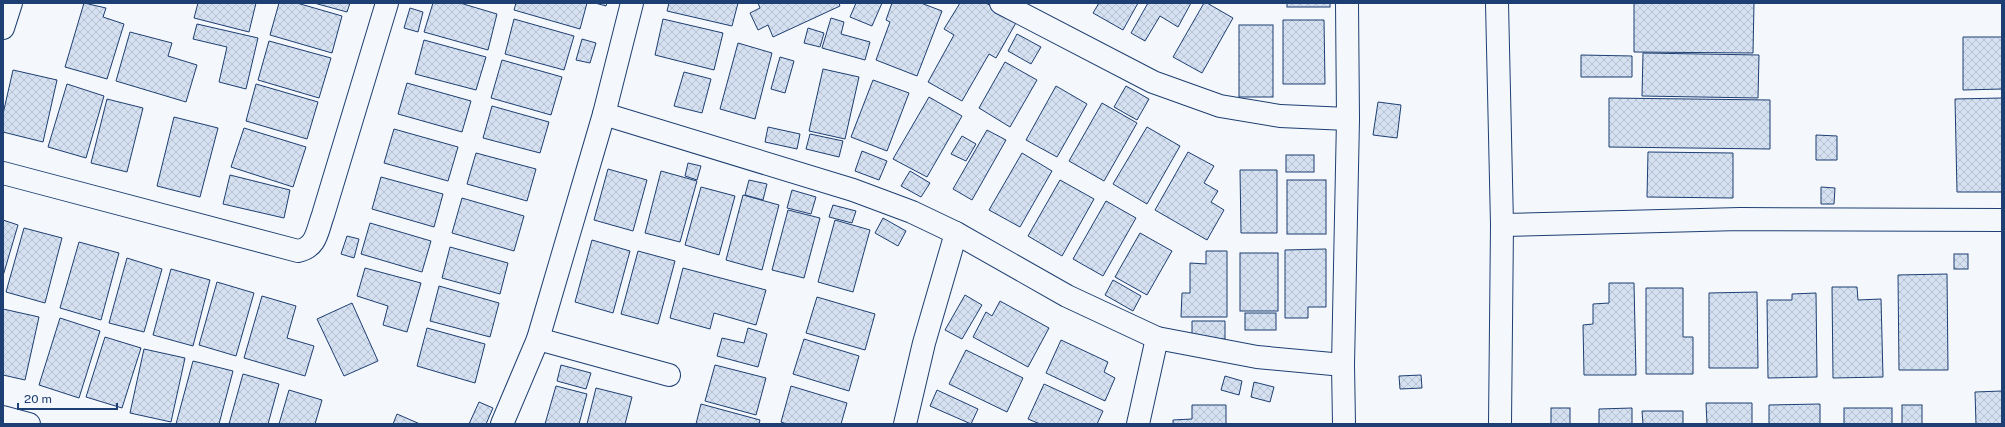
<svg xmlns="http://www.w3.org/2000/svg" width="2005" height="427" font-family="'Public Sans',sans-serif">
  <defs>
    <pattern id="building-cross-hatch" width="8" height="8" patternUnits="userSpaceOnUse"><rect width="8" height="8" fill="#d5e0f0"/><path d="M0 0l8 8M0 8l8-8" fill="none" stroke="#b6c1d1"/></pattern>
  </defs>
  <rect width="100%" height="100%" fill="#f4f7fb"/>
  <g fill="url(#building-cross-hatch)" stroke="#1d3f73">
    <polygon points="84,3 106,8 103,17 124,24 107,79 65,67"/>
    <polygon points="198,3 256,3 249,32 194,18"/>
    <polygon points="279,3 297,3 342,16 332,53 270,35"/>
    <polygon points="314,3 350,3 347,12"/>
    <polygon points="433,3 460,3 497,14 488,50 424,32"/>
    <polygon points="516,3 587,3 580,29 514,10"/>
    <polygon points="595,3 607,3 606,6"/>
    <polygon points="669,3 738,3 732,26 667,11"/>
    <polygon points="758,3 839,3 840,6 773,37 768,25 758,30 750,13 760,8"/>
    <polygon points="856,3 882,3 872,26 850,17"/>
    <polygon points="892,3 921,3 942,11 917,76 876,60 890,22 886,20"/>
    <polygon points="960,3 986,3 1017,21 996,58 989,54 962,101 928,82 954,35 944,29"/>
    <polygon points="1099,3 1138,3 1123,30 1093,13"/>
    <polygon points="1148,3 1191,3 1178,27 1160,16 1145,41 1131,33"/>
    <polygon points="1204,3 1207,3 1233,18 1202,73 1173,57"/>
    <rect x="1287" y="3" width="43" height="4"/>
    <polygon points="1634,3 1754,3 1753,53 1634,52"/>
    <polygon points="410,8 423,12 418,32 404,28"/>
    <polygon points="831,18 844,22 841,34 870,42 865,60 822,48"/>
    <polygon points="514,19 574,36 564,70 505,54"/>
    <polygon points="663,19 723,33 714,70 655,55"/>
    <polygon points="1283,20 1324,20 1325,84 1283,84"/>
    <polygon points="197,24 258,38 246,89 219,82 227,47 193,39"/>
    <rect x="1239" y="25" width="34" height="72"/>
    <polygon points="808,28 824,33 820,47 804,43"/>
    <polygon points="130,32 172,43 168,56 197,65 186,102 116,81"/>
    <polygon points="1017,34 1041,47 1031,64 1008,51"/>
    <polygon points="1963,37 2002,37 2002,89 1963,90"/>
    <polygon points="582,39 596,43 590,63 576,60"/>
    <polygon points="424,40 486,57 476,90 415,74"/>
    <polygon points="269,41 331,58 319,98 258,80"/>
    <polygon points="738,43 772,53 755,119 720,109"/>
    <polygon points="1643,53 1759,55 1758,98 1642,96"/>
    <polygon points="1581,55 1632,56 1632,77 1581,77"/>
    <polygon points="780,57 794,61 785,93 771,89"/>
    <polygon points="502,60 562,77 551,115 491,98"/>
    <polygon points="1005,62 1037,80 1010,127 979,108"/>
    <polygon points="823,69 859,77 845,139 809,131"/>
    <polygon points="13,70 57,80 43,142 3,132 3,114"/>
    <polygon points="684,72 711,79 702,113 674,106"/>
    <polygon points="873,80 909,93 887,151 851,137"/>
    <polygon points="407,83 471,101 462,132 398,114"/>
    <polygon points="67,84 104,96 86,158 48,147"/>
    <polygon points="256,84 318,102 307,139 246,121"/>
    <polygon points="1056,86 1087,104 1057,157 1026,140"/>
    <polygon points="1126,86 1149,99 1137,120 1114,107"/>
    <polygon points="929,97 962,116 927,177 893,159"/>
    <polygon points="1609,98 1770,100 1770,149 1609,147"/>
    <polygon points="2002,98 2002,192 1957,192 1955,99"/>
    <polygon points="107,99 143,108 127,172 91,163"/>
    <polygon points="1378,102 1401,105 1397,138 1373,135"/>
    <polygon points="1102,103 1137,123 1104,181 1069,161"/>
    <polygon points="492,106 549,122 540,153 483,138"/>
    <polygon points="174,117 218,128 200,197 157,186"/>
    <polygon points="768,127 800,134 797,149 765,142"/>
    <polygon points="1147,127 1180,146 1147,204 1113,184"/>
    <polygon points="244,128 306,147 293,187 231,167"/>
    <polygon points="394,129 458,147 448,181 384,163"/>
    <polygon points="987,130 1006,140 972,200 953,189"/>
    <polygon points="810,134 843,141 839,157 806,149"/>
    <polygon points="1816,135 1837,136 1837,160 1816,160"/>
    <polygon points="962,136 976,144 966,161 951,154"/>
    <polygon points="862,151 887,161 879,180 855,171"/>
    <polygon points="1188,152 1214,166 1204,183 1218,191 1211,202 1224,210 1207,240 1155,210"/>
    <polygon points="1648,152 1733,153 1733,198 1647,197"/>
    <polygon points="476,153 536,169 527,201 467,184"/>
    <polygon points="1022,153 1052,171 1020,227 989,210"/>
    <rect x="1286" y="155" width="28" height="17"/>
    <polygon points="688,163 701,166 697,180 685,176"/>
    <polygon points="608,169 647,180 633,231 594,220"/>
    <polygon points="1240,170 1277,170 1277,233 1241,233"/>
    <polygon points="661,171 697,181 680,242 645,233"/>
    <polygon points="910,171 930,183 921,197 901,186"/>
    <polygon points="230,175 290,190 284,218 223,204"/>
    <polygon points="381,177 443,194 434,227 372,209"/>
    <polygon points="749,180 767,184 763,200 745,195"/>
    <polygon points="1060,180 1094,199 1062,256 1028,236"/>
    <rect x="1287" y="180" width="39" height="54"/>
    <polygon points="701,187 735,196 719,255 685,245"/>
    <polygon points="1821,187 1835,188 1834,204 1821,204"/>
    <polygon points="792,190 816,197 811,214 787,208"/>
    <polygon points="743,195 779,205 762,270 726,260"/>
    <polygon points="462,198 524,216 514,251 452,233"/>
    <polygon points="1106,201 1136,218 1103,276 1073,259"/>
    <polygon points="833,205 856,211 852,223 829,217"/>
    <polygon points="788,210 820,218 804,278 772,270"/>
    <polygon points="883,218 906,231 898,246 875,233"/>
    <polygon points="3,220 18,225 3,276"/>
    <polygon points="835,220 870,230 853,292 818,282"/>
    <polygon points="370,223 431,241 422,272 361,254"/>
    <polygon points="24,228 62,238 45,303 6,292"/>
    <polygon points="1140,233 1172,251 1147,295 1115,277"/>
    <polygon points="347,236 359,239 354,258 341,254"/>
    <polygon points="592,240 630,251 613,313 575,302"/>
    <polygon points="79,242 119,253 101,320 60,308"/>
    <polygon points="450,247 508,263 500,294 442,278"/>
    <polygon points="1326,249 1326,307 1308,307 1308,318 1285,318 1285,250"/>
    <polygon points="638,251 675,261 658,324 621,314"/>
    <polygon points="1206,251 1227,251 1227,317 1181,317 1182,293 1190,293 1190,263 1206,264"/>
    <rect x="1240" y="253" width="38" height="58"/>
    <rect x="1954" y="254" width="14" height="15"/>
    <polygon points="127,258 162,269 144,332 109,323"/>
    <polygon points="365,268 421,283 407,332 383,325 388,306 357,296"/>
    <polygon points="683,268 766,290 756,325 714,313 710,329 670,318"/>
    <polygon points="171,269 210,280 193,346 153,335"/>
    <polygon points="1947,274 1948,370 1899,370 1898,275"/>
    <polygon points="1113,280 1141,296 1133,311 1105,295"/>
    <polygon points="217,282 254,293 236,356 199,345"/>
    <polygon points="1609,283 1634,283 1636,375 1584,375 1583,325 1593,324 1593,304 1609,303"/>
    <polygon points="439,286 499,303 490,337 430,321"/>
    <polygon points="1832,287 1857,287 1858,300 1881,299 1883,377 1833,378"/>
    <polygon points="1646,288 1683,288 1683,337 1693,337 1693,374 1646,374"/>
    <polygon points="1757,292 1758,368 1709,368 1709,293"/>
    <polygon points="1816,293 1817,377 1768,378 1767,300 1792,300 1792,294"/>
    <polygon points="965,295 982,305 962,339 945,330"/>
    <polygon points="262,296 296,306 287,338 314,346 305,376 244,358"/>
    <polygon points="817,297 875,314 865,350 806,333"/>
    <polygon points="1000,301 1049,328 1028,367 973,337 986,312 992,316"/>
    <polygon points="352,303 378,361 344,376 317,319"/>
    <polygon points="3,309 39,317 25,380 3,375"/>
    <rect x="1245" y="313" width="31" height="17"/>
    <polygon points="60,318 100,331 79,398 39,385"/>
    <polygon points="1192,321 1225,321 1225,339 1192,338"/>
    <polygon points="427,328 485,344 475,383 417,366"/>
    <polygon points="748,328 767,334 758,367 717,356 722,338 744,343"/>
    <polygon points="105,337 141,348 122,408 86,397"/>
    <polygon points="804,339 859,356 849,391 793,374"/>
    <polygon points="1061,340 1108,362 1104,372 1115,378 1105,401 1046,373"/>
    <polygon points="144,349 185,358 171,422 130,413"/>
    <polygon points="966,350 1023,378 1007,412 949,384"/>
    <polygon points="193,361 233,371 219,424 176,424"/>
    <polygon points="561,365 591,373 586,389 557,381"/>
    <polygon points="715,365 766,378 756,415 705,401"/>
    <polygon points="243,374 279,384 268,424 229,424"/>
    <polygon points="1421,375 1422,388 1400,389 1399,376"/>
    <polygon points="1225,376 1242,381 1239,395 1221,390"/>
    <polygon points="1254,382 1274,387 1270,402 1251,397"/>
    <polygon points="1044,384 1103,411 1097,424 1040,424 1028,419"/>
    <polygon points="556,386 587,394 579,424 545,424"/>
    <polygon points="791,386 847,403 841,424 787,424 781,422"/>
    <polygon points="596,388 632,397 625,424 587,424"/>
    <polygon points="289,390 322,400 315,424 279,424"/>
    <polygon points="937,390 978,409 971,424 930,406"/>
    <polygon points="2002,391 2002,424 1976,424 1975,392"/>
    <polygon points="479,402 493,408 486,424 469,424"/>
    <polygon points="1706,403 1752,403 1752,424 1707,424"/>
    <polygon points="701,404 760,420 759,424 696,424"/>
    <polygon points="1820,404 1820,424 1769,424 1769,405"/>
    <polygon points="1192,405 1226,405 1226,424 1173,424 1173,420 1192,419"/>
    <rect x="1902" y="405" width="20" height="19"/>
    <rect x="1551" y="408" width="19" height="16"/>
    <polygon points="1632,408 1632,424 1599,424 1599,409"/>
    <rect x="1844" y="408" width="48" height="16"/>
    <polygon points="1642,411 1683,411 1683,424 1643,424"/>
    <polygon points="397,414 420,424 393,424"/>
  </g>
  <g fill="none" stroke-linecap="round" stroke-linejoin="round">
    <defs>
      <g id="street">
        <polyline points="1001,3 1153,82 1220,106 1280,116 1348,119"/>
        <polyline points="3,28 11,3"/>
        <polyline points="604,114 853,190 912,212 956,233 1067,296 1157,338 1257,357 1343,365"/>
        <path d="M3 173 298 251C317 247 317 231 323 215L387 3"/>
        <polyline points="1502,225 1740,219 2002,220"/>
        <polyline points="538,339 669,375"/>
        <polyline points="3,417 29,424"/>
        <polyline points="502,424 538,339 604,114 632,3"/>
        <polyline points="905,424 924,343 956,233"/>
        <polyline points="1138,424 1157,338"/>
        <polyline points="1344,424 1343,365 1348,119 1347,3"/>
      </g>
      <polyline id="secondary" points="1497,3 1502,225 1500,424"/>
    </defs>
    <use href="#street" stroke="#1d3f73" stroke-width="24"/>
    <use href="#secondary" stroke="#1d3f73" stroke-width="24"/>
    <use href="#street" stroke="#f4f7fb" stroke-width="22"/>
    <use href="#secondary" stroke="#f4f7fb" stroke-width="22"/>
  </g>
  <rect width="2005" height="427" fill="none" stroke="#1d3f73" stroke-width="8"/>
  <path d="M18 403v6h99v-6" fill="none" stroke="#1d3f73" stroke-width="2"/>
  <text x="24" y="403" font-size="12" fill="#1d3f73" stroke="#f4f7fb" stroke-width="3" paint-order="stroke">20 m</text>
</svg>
